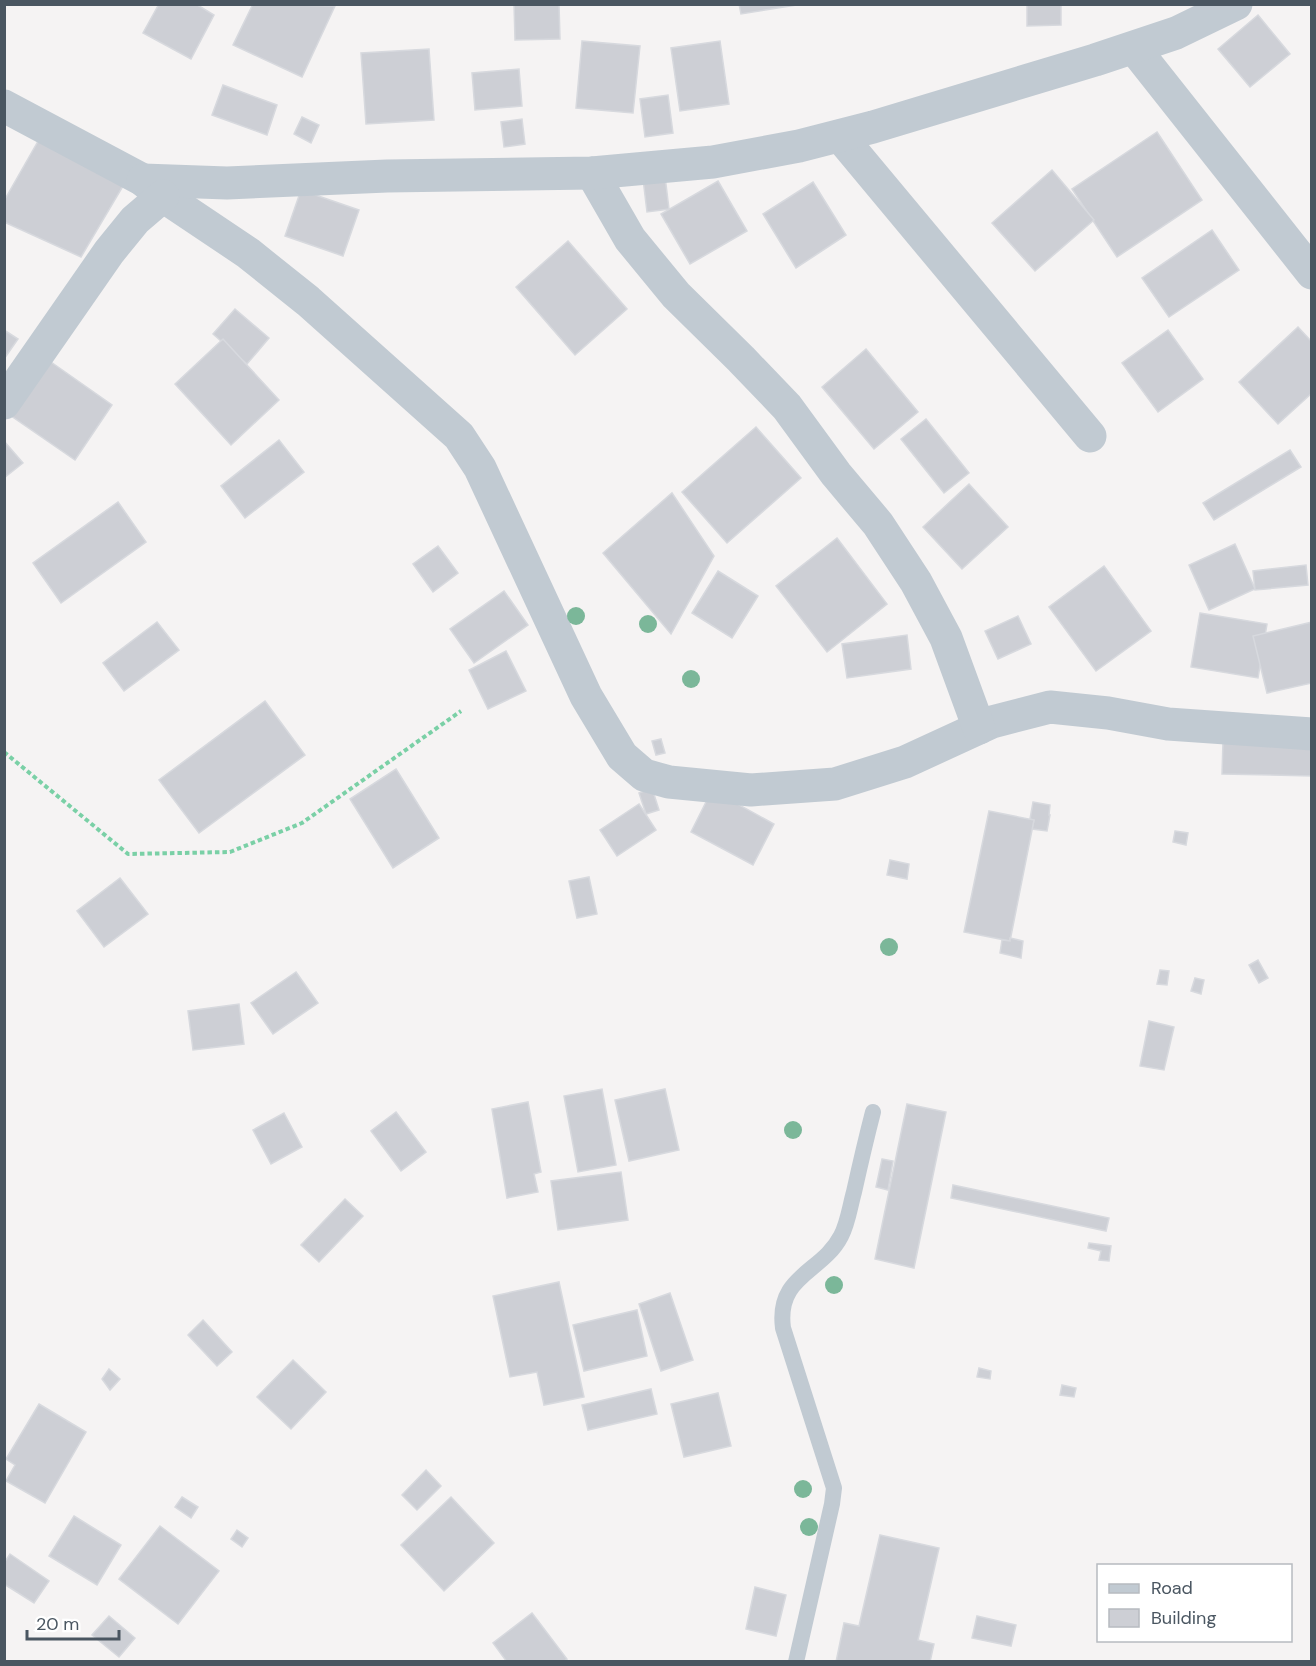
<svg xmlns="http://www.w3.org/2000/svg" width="1316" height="1666" font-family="'DM Sans',sans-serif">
  <rect width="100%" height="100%" fill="#f5f3f3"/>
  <g fill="#cdcfd5" stroke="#d7d9de" stroke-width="1.5">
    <polygon points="159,4 196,4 214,15 191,59 143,33"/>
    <polygon points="253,4 335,6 302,77 233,45"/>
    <polygon points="514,4 559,4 560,39 515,40"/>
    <polygon points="739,4 796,4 796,5 741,14"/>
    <polygon points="1027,4 1061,4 1061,25 1027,26"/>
    <polygon points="1258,15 1290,54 1250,87 1218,49"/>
    <polygon points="582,41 640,46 633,113 576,108"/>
    <polygon points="720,41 729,104 680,111 671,48"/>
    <polygon points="429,49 434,120 366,124 361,53"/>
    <polygon points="519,69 522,106 475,110 472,73"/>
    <polygon points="223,85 277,105 267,135 212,115"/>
    <polygon points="668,95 673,133 645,137 640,99"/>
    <polygon points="302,117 319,125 311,143 294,134"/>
    <polygon points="522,119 525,144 504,147 501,122"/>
    <polygon points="45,129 126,181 81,257 4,222 4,201"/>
    <polygon points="1157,132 1202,200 1117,257 1072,189"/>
    <polygon points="1052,170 1094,220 1035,271 992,223"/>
    <polygon points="665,176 669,209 647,212 643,179"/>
    <polygon points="718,181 747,231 690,264 661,214"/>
    <polygon points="813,182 846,235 796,268 763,214"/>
    <polygon points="301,190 359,210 343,256 285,236"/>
    <polygon points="1212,230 1239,270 1169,317 1142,278"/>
    <polygon points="568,241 627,309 575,355 516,287"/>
    <polygon points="235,309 269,338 247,364 213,334"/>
    <polygon points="1298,327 1312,342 1312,393 1278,424 1239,382"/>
    <polygon points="4,330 18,339 4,359"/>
    <polygon points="1168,330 1203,379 1158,412 1122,363"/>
    <polygon points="223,339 279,400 231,445 175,384"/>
    <polygon points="866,349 918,412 874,449 822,387"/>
    <polygon points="41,355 112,405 75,460 4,411"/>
    <polygon points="926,419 969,473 944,493 901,439"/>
    <polygon points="756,427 801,478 727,543 682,492"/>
    <polygon points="279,440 304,472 245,518 221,486"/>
    <polygon points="4,441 23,463 4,478"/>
    <polygon points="1290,450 1301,467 1214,520 1203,503"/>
    <polygon points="969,484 1008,527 962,569 923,527"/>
    <polygon points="672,493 714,556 671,634 603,553"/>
    <polygon points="118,502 146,542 61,603 33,563"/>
    <polygon points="837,538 887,604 827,652 776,586"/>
    <polygon points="1235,544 1255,589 1209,610 1189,565"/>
    <polygon points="438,546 458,573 433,592 413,564"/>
    <polygon points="1306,565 1308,585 1255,590 1253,571"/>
    <polygon points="1104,566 1151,631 1096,671 1049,607"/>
    <polygon points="718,571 758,596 732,638 692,613"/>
    <polygon points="504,591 528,625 474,663 450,629"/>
    <polygon points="1200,613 1267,624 1258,678 1191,667"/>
    <polygon points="1018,616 1031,644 998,659 985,631"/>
    <polygon points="157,622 179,650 124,691 103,663"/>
    <polygon points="1312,622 1312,683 1267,693 1253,636"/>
    <polygon points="907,635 911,669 847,678 842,644"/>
    <polygon points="506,651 526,691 488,709 469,670"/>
    <polygon points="265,701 305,755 199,833 159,780"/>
    <polygon points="661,739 665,753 656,755 652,741"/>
    <polygon points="1223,741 1312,744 1312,776 1222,774"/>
    <polygon points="396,769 439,838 393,868 350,799"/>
    <polygon points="652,788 659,810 646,814 639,793"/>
    <polygon points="712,790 774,824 753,865 691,832"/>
    <polygon points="1033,802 1050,805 1049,815 1050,815 1047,831 1032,829 1034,820 1030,819"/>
    <polygon points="639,804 656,830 617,856 600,830"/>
    <polygon points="989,811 1034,820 1010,941 964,932"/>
    <polygon points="1175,831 1188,833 1186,845 1173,842"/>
    <polygon points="890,860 909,864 907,879 887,875"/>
    <polygon points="589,877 597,914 577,918 569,881"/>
    <polygon points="120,878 148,914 104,947 77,911"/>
    <polygon points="1010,938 1023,941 1021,958 1000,953 1002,940 1010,941"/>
    <polygon points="1258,960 1268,978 1259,983 1249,965"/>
    <polygon points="1160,970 1169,971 1167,985 1157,984"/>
    <polygon points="296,972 318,1003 273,1034 251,1003"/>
    <polygon points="1195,978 1204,980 1201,994 1191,991"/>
    <polygon points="239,1004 244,1044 193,1050 188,1011"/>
    <polygon points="1149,1021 1174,1027 1164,1070 1140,1066"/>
    <polygon points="602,1089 616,1165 578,1172 564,1096"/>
    <polygon points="665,1089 679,1150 629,1161 615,1100"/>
    <polygon points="528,1102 541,1172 534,1174 538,1192 507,1198 492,1109"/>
    <polygon points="907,1104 946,1112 914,1268 875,1259"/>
    <polygon points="396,1112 426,1152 401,1171 371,1131"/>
    <polygon points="284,1113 302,1147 271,1164 253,1130"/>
    <polygon points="882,1159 893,1161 888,1190 876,1187"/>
    <polygon points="621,1172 628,1220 558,1230 551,1181"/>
    <polygon points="953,1185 1109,1218 1106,1231 951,1198"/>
    <polygon points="345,1199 363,1216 319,1262 301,1245"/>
    <polygon points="1089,1243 1111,1246 1109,1261 1099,1260 1101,1251 1088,1248"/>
    <polygon points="559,1282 584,1397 544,1405 537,1372 510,1377 493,1296"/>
    <polygon points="670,1293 693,1360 661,1371 639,1304"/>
    <polygon points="637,1310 647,1356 584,1371 573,1325"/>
    <polygon points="203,1320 232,1352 217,1366 188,1335"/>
    <polygon points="293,1360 326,1392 291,1429 257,1397"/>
    <polygon points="979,1368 991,1371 990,1379 977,1377"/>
    <polygon points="109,1369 120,1379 110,1390 102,1379"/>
    <polygon points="1062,1385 1076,1388 1074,1397 1060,1395"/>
    <polygon points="651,1389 657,1414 588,1430 582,1405"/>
    <polygon points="718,1393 731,1446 684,1457 671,1404"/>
    <polygon points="39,1404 86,1432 45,1503 6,1481 15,1465 6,1459"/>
    <polygon points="426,1470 441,1486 417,1510 402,1495"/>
    <polygon points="182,1497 198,1507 191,1518 175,1507"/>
    <polygon points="451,1497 494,1543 444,1591 401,1545"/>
    <polygon points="74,1516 121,1545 97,1585 49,1556"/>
    <polygon points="160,1526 219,1571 178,1624 119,1579"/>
    <polygon points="237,1530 248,1538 242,1547 231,1539"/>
    <polygon points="880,1535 939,1548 918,1640 934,1644 930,1662 836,1662 844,1623 859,1626"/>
    <polygon points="10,1554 49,1581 34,1603 4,1584 4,1563"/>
    <polygon points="755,1587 786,1595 776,1636 746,1629"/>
    <polygon points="532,1613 567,1659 563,1662 507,1662 493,1643"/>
    <polygon points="109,1616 135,1638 119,1657 92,1635"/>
    <polygon points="977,1616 1016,1625 1011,1646 972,1638"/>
  </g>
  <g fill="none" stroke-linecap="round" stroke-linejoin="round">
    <polyline stroke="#7ad0a6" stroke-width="4" stroke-dasharray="4.5 3" stroke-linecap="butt" points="4,752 128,854 230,852 302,823 461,711"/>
    <path stroke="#c1cad2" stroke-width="16" d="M796 1662 832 1504 834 1488 783 1328C776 1275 822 1273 841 1236 848 1223 850 1206 854 1192 860 1165 866 1139 873 1112"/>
    <g stroke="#c1cad2" stroke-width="33">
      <polyline points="1134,48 1312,273"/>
      <polyline points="4,106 143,180 163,196 248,253 308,301 459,436 480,468 586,696 622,756 644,775 669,782 751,790 835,784 905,762 992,722 1050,707 1108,713 1168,724 1312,734"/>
      <polyline points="840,136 1090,436"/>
      <polyline points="592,173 630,239 676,295 741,359 787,407 836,474 878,524 916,582 946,638 979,728"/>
      <polyline points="143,180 227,183 387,176 592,173 713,162 799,146 873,127 1095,60 1176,33 1236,4"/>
      <polyline points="4,403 109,252 135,220 163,196"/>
    </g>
  </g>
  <g fill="#7bb799">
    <circle cx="576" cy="616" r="9"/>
    <circle cx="648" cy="624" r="9"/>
    <circle cx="691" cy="679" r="9"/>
    <circle cx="889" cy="947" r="9"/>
    <circle cx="793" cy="1130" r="9"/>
    <circle cx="834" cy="1285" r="9"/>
    <circle cx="803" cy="1489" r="9"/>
    <circle cx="809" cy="1527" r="9"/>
  </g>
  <rect width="1316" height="1666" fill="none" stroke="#4a5661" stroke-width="12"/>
  <rect x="1097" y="1564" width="195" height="78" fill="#ffffff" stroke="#b7bbc0" stroke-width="1.5"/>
  <rect x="1109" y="1584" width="30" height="9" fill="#c1cad2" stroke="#b7bbc0" stroke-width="1.5"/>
  <text x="1151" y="1594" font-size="18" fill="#4a5661">Road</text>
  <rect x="1109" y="1609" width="30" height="18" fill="#cdcfd5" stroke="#b7bbc0" stroke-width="1.5"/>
  <text x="1151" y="1624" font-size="18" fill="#4a5661">Building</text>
  <path d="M27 1630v9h92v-9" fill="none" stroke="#4a5661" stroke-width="3"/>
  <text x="36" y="1630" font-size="18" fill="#4a5661" stroke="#ffffff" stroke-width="4.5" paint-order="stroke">20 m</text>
</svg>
